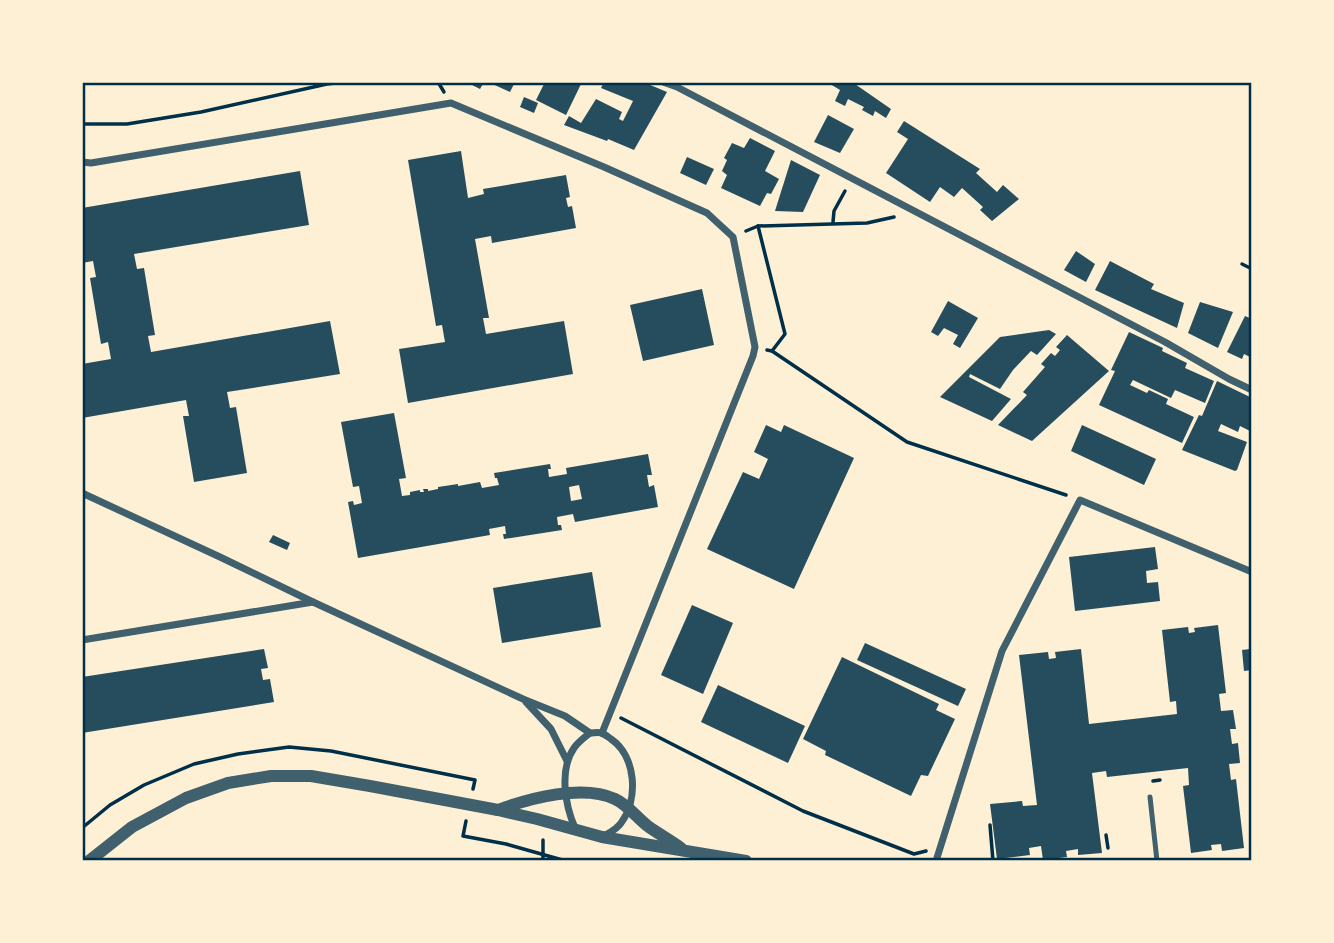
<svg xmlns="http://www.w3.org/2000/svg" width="1334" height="943" font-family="'Times New Roman',serif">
  <rect width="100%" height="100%" fill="#fdf0d5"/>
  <g fill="#264d5e" fill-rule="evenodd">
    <polygon points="466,82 484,82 480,89"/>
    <polygon points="488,82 515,82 510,92"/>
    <polygon points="545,82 582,82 566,115 536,100"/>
    <polygon points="604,82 643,82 667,92 634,150 608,139 607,141 564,125 569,116 581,123 596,99 622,112 619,119 623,121 633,101 601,88"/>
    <polygon points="827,82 852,82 891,109 886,118 875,111 873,116 862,110 864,107 848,99 845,106 835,101 840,90"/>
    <polygon points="524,97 538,103 534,113 520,107"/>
    <polygon points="828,115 854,129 840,153 814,142"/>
    <polygon points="904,121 980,169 976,173 997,192 1003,185 1019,199 992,221 980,210 983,207 962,188 954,197 940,187 930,202 886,173 908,139 897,132"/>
    <polygon points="750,138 775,151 765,171 779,179 771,194 767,193 760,206 721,188 727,175 722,171 727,160 724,158 732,143 744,148"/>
    <polygon points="461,151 468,198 484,194 483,189 566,175 570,197 566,198 568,207 572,206 576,228 492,243 491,236 475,239 489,318 483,318 486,334 564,321 573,374 408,403 399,349 445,342 442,325 436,326 408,160"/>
    <polygon points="687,157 714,169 706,185 680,173"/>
    <polygon points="791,160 820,175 803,212 775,211"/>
    <polygon points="300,171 309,225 134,254 137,269 144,268 155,335 148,336 151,352 330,321 340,374 227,392 230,408 236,407 247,473 194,482 183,416 189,416 186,400 82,418 82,364 111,359 108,342 101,344 90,278 96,277 93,261 82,263 82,208"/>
    <polygon points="1076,251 1095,264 1086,282 1064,270"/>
    <polygon points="1110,261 1154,284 1151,289 1184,303 1177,328 1095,290"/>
    <polygon points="702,289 714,345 643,361 630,305"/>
    <polygon points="948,301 978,318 960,348 953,344 958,335 944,328 938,336 931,332"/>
    <polygon points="1200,302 1233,312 1218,348 1188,333"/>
    <polygon points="1245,316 1252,319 1252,358 1244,354 1242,359 1227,352"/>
    <polygon points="1049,330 1056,334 1037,355 1031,351 1013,370 1000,389 970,374 969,377 1011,399 992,421 940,397 1000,337"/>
    <polygon points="1129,332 1163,348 1162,351 1187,363 1185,368 1214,381 1205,403 1175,390 1171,398 1133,380 1130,385 1147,393 1149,390 1168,399 1166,404 1194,417 1182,443 1099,405 1115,371 1111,370"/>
    <polygon points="1067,335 1109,371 1032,441 998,425 1027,395 1023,392 1045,367 1041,364 1051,353 1055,356 1060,350 1056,347"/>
    <polygon points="1217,381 1252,398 1252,432 1240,426 1238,432 1221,424 1218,431 1247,442 1237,470 1235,471 1182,450 1199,415 1202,416"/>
    <path d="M394 413 406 478 399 479 402 496 410 495V492L420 490V492H424L423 489H428V491L438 489V487L458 484V486L480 482 482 488 499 485 497 478H495L494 473 550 464 551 469H548L549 477 567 474 566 468 648 454 652 475H647L649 487 654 485 658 507 575 522 573 514 557 517 558 525H561L562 530 504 539 503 534H506L505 526 489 529 490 535 358 558 348 502 353 501 354 505 362 503 359 486 353 487 341 422ZM579 485 582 499 571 501 569 487Z"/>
    <polygon points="766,425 781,432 784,425 854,458 794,589 707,549 743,472 759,479 768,459 754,452"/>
    <polygon points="1082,425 1156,459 1144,485 1071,451"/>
    <polygon points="273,535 290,543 287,550 269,542"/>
    <polygon points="1155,547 1158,569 1146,571 1147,583 1158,582 1160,601 1075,611 1069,557"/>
    <polygon points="592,572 601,627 502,643 493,588"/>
    <polygon points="692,605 733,623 703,694 661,675"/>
    <polygon points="1218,625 1226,693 1219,694 1221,711 1233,710 1236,729 1230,729 1232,744 1238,743 1240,763 1229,764 1231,780 1236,779 1244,848 1222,851 1221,844 1211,845 1212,850 1191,853 1183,786 1189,785 1188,768 1107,777 1106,771 1092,773 1102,853 1078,855 1078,849 1066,851 1067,857 1043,860 1041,846 1029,848 1030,855 997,859 990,804 1022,801 1023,806 1037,805 1019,655 1048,652 1049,659 1056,658 1055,652 1081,649 1089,724 1177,714 1176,701 1170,702 1162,630 1188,627 1189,633 1195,632 1194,628"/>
    <polygon points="865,643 966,689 958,706 857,660"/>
    <polygon points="264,649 268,668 261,669 263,680 270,679 274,702 82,733 82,677"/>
    <polygon points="1250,649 1252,670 1244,671 1242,650"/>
    <polygon points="842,657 939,704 936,710 955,719 928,776 921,775 911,796 825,755 826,751 803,739"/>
    <polygon points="718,685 805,726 788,763 701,722"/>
  </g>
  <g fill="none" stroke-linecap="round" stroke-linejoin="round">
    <g stroke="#003049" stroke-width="3.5">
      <polyline points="438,82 444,92"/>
      <polyline points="82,124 127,124 201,112 327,84 344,82"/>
      <polyline points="833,222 834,211 845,191"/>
      <polyline points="758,226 785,334 772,351"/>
      <polyline points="746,231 758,226 867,223 894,217"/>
      <polyline points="1242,264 1252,269"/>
      <polyline points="767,350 772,351 907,442 1066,495"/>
      <polyline points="621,718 803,811 914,854 926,851"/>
      <polyline points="1153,781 1160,780"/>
      <polyline points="466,821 463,836 506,844 566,861"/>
      <polyline points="990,825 993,861"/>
      <polyline points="82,828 110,805 144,785 194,764 238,754 289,747 331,751 475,780 473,789"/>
      <polyline points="1106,835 1108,848"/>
      <polyline points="543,840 543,861"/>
    </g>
    <polyline stroke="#3f606c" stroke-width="5" points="1150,797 1157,861"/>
    <g stroke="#3f606c" stroke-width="7">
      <polyline points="663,82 677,87 1165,342 1229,379 1252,390"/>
      <polyline points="82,162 91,163 451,103 604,167 707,213 733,237 755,347 753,356 602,733"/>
      <polyline points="82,493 220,557 313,602 523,699 565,716 590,733"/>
      <polyline points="82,640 313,602"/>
      <polyline points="526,702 551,729 567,761"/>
      <path d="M575 828C565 805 559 770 574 748 578 742 585 737 590 733 594 733 598 732 601 733 605 734 608 737 611 739 636 756 639 799 621 823 617 829 611 832 604 836"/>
      <polyline points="936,861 1002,651 1080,500 1252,572"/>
    </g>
    <g stroke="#3f606c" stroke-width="12">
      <path d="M498 810C530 798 583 784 615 799 628 805 637 818 649 827 659 834 670 840 681 848"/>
      <polyline points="89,861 132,827 186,798 228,783 271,776 311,776 370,786 498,810 537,819 602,837 746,861"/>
    </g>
  </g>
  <rect width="1334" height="943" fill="none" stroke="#fdf0d5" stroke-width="168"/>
  <rect x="84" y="84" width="1166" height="775" fill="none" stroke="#003049" stroke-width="2.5"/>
</svg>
